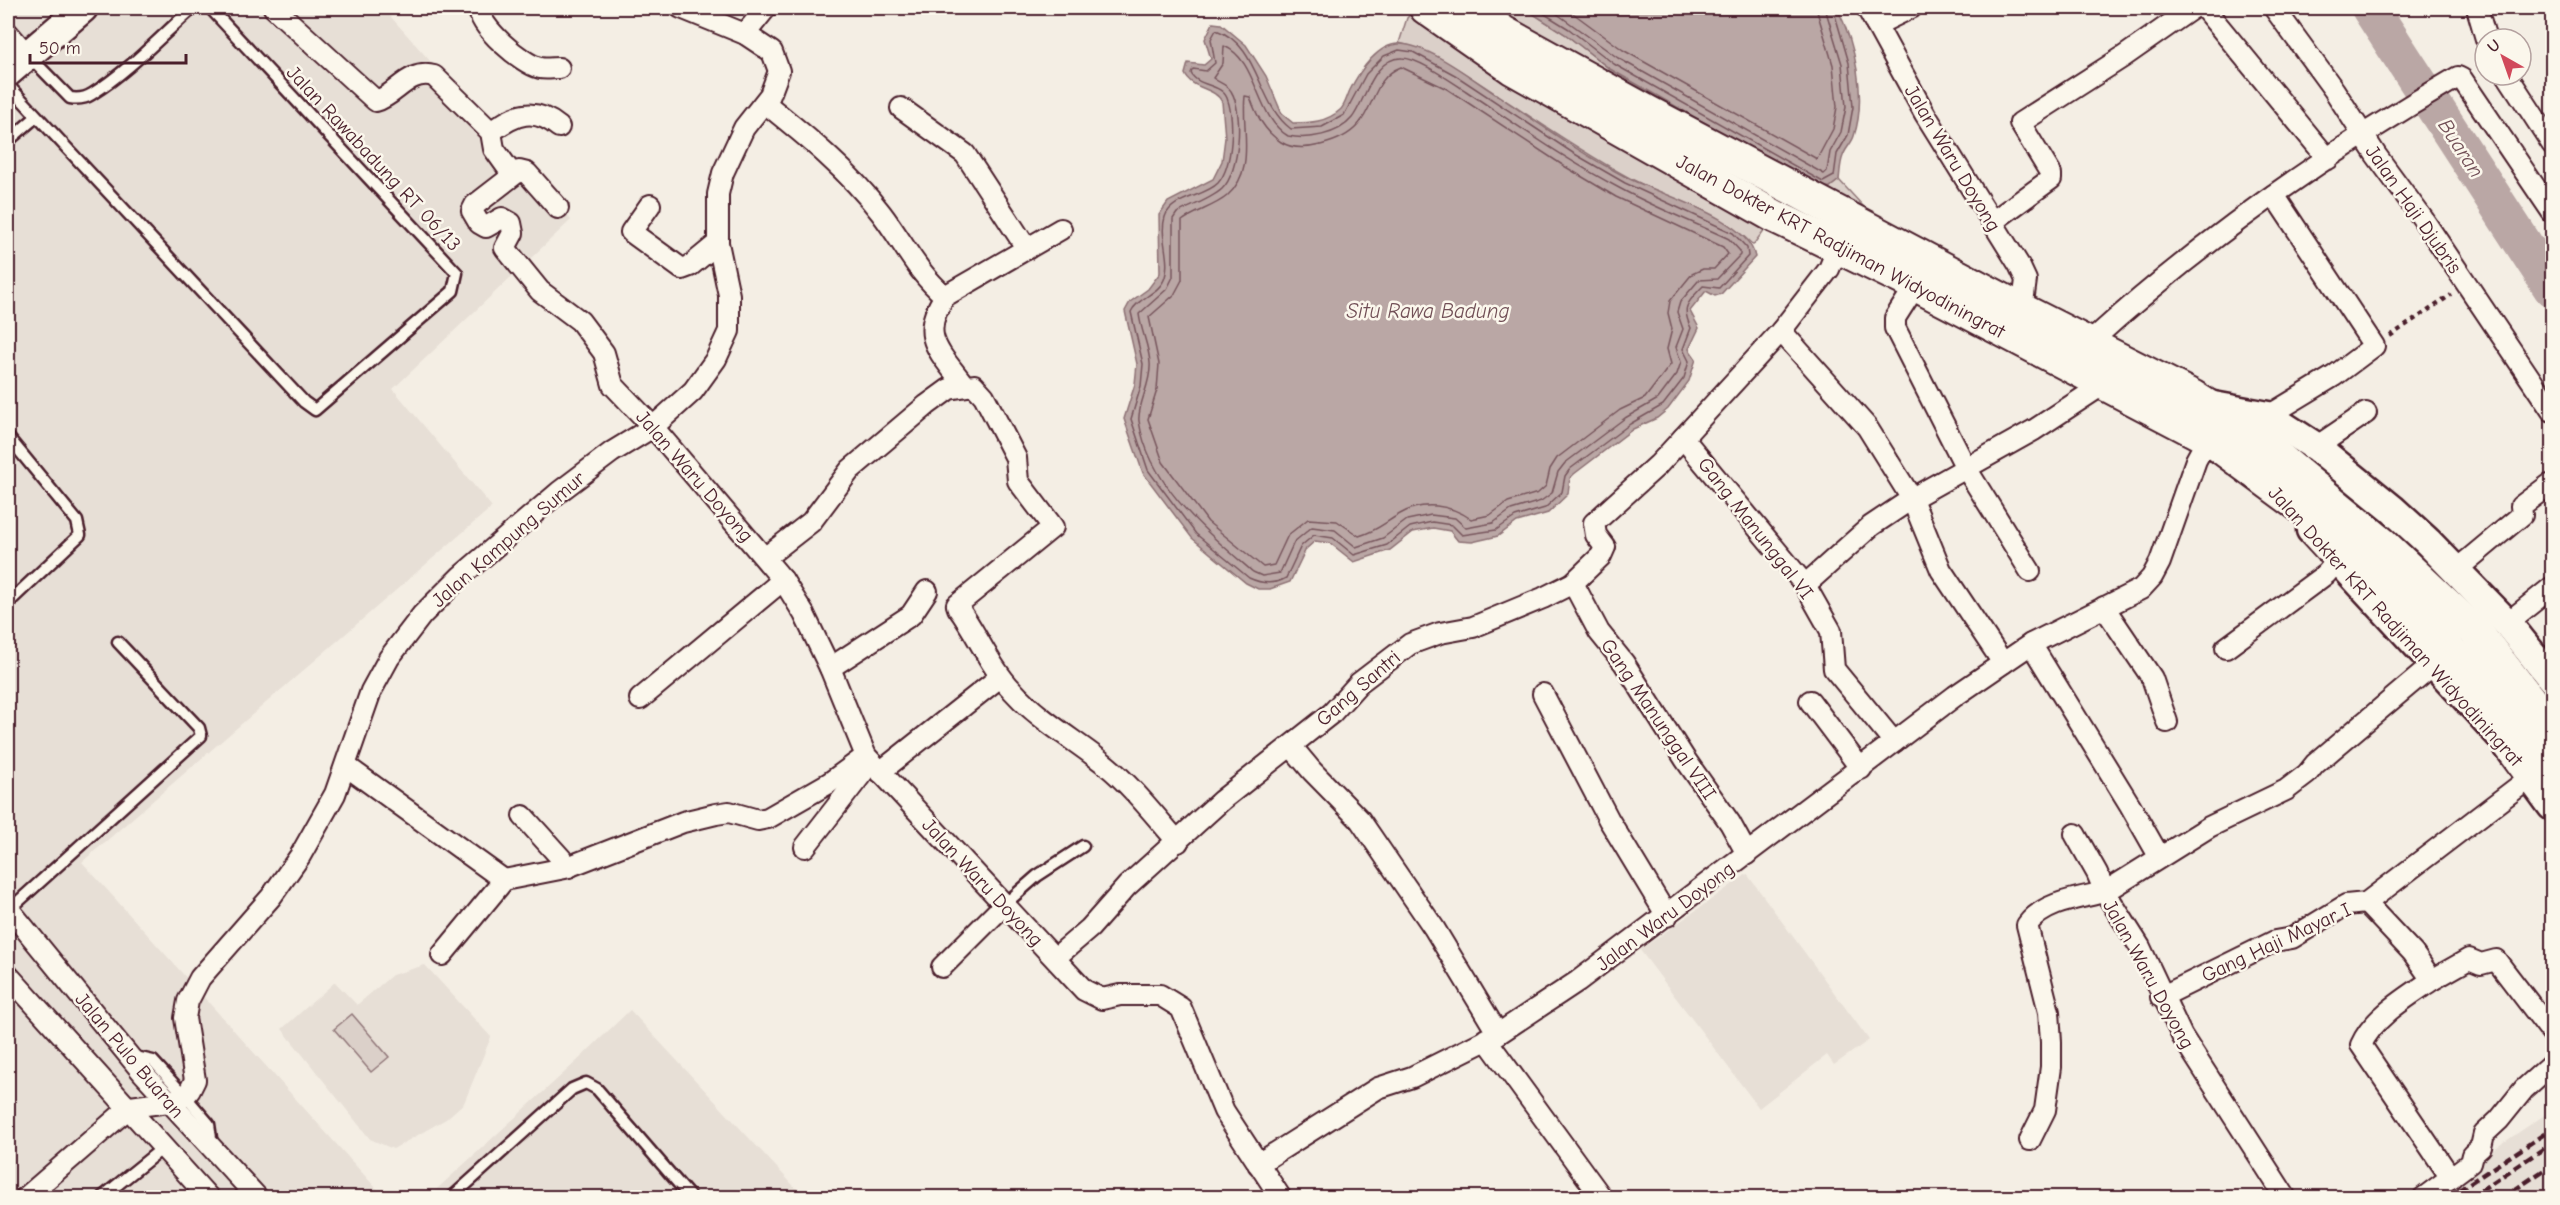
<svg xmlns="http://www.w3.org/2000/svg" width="2560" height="1205" font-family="'Comic Neue',sans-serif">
  <rect width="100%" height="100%" fill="#f4eee4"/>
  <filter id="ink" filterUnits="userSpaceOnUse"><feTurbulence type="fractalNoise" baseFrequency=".0167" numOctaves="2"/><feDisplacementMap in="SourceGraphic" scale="12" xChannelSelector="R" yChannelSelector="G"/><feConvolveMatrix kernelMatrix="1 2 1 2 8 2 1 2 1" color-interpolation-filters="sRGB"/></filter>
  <g filter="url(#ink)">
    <g fill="#e7dfd6">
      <polygon points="8,8 383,8 571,220 393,389 492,507 82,862 384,1197 8,1197"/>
      <polygon points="1747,874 1869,1040 1834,1065 1827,1055 1759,1108 1640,950"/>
      <polygon points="425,965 491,1037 464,1103 446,1119 393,1149 370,1139 282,1029 335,982 357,1005 392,975"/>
      <polygon points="630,1010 804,1197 427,1198 576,1062"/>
      <polygon points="2552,1110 2552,1197 2423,1198 2451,1178"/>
    </g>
    <g fill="#dbd0c9" stroke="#92787a" stroke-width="1.5">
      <path d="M1416 8H1470L1504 31 1510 8H1524L1565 34 1610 69 1820 188 1830 187 1839 180 1898 244 1774 217 1753 245C1719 210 1668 200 1626 176 1582 152 1541 124 1499 96 1468 76 1435 51 1399 43L1407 18Z"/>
      <polygon points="352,1014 389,1057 371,1072 334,1029"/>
    </g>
    <g fill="#baa7a5" stroke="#8d7174" stroke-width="1.5">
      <path d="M1524 8H1837C1855 43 1867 97 1854 136 1852 143 1845 149 1843 156 1840 163 1840 172 1839 180L1830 187 1820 188 1610 69 1565 34Z"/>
      <path d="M1213 23 1221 24 1246 45 1266 76 1282 114 1293 123C1310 123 1327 122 1340 110 1345 106 1347 96 1350 90 1359 72 1378 42 1401 44 1431 46 1472 79 1497 95 1540 124 1582 155 1628 178 1661 195 1748 218 1755 257L1721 294 1715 296 1706 291 1690 311 1699 328 1689 349 1696 359 1689 381 1668 409 1657 418 1633 429 1574 474 1570 478 1568 494 1548 513 1517 522 1498 536 1472 542 1458 541 1450 531 1433 528 1413 532 1390 550 1354 562 1330 543 1315 541 1306 549 1290 582 1270 589H1258L1246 583 1192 538 1143 473 1124 419 1135 384 1137 364 1125 311 1130 302 1148 289 1160 273 1159 215 1168 202 1213 179 1222 161 1225 138 1222 102C1215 87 1192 90 1185 74L1188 63 1204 65 1211 59 1205 39Z"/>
    </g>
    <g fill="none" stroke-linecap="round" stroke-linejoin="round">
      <g stroke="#77555c" stroke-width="1.5">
        <polyline points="1535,8 1569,29 1614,64 1823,182 1834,176 1837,154 1848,135 1853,107 1849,63 1833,8"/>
        <polyline points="1549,8 1618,58 1824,174 1827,171 1830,152 1841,132 1846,107 1842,64 1825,8"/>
        <polyline points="1566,8 1623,50 1817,159 1833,129 1837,107 1833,65 1816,8"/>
        <path d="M1216 30C1260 45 1257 104 1291 129L1322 127 1344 115 1366 74 1384 56 1399 50 1413 52 1455 75 1573 153 1625 183 1733 233 1747 248 1748 256 1719 288 1703 286C1687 303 1681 307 1691 328L1683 349 1689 361 1684 378 1663 405 1630 424 1570 469 1565 476 1562 492 1545 508 1515 517 1496 530 1462 535 1452 525 1432 522 1410 527 1387 545 1354 555 1333 538 1314 535 1301 546 1286 578C1274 585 1262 584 1249 578L1196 534 1148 470 1131 419 1141 386 1143 364 1131 312C1138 297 1160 294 1165 277 1171 259 1159 236 1165 217 1171 197 1205 197 1218 183 1233 166 1235 119 1227 98 1221 83 1197 87 1191 73L1193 69 1206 71 1215 63 1211 39Z"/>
        <path d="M1224 46C1258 60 1255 116 1288 136 1308 140 1338 135 1352 118 1365 102 1373 57 1402 58 1419 58 1452 82 1466 91 1517 125 1567 161 1621 189 1656 208 1693 222 1729 239L1740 251V255L1717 279 1699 280 1680 302 1677 312 1683 329 1676 347 1681 362 1677 374 1658 399 1625 418 1565 463 1558 472 1552 493 1541 501 1511 510 1493 523 1466 528 1455 518 1431 515 1407 520 1383 538 1356 547 1335 530 1312 527 1294 542 1280 573 1262 576 1253 572C1207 532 1149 486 1139 421 1137 405 1152 382 1150 363 1149 346 1141 331 1139 314L1167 289 1173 277V219L1177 213C1191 206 1211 199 1222 189 1240 172 1244 112 1231 91 1227 84 1219 83 1213 78L1223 63Z"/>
        <path d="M1401 67 1447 89 1564 166 1616 197 1723 247 1728 254 1714 269H1703L1692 274 1670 301 1668 313 1672 329 1667 349 1671 364 1645 398 1620 410 1557 458 1550 469 1546 486 1538 493 1508 502 1490 515 1471 519C1451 505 1423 500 1400 514 1384 523 1377 531 1359 536L1337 521 1308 519 1288 535 1274 565 1263 567 1208 522 1163 462 1148 419 1157 390 1159 364 1149 317 1174 295 1182 280V221C1195 211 1214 207 1227 196 1257 170 1241 128 1245 96L1250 97C1256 114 1264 131 1281 142 1301 155 1343 142 1358 125 1375 106 1374 77 1401 67Z"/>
      </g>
      <polyline stroke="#baa7a5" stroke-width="38" points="2370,8 2552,288"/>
      <defs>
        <g id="lane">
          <path d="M28 55 70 98C77 99 86 98 92 94 129 71 161 36 193 8"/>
          <polyline points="8,85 304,402 315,410 453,291 457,273 210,8"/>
          <polyline points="8,141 36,117"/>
          <polyline points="8,437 77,521 80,535 8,603"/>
          <polyline points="1005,904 1037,876 1083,846"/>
          <polyline points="9,910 201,736 199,728 118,642"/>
          <polyline points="131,1056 153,1061 185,1096 209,1124 212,1145"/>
          <polyline points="101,1198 164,1147"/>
          <polyline points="451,1198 572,1089 586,1083 597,1089 691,1198"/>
        </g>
        <g id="street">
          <path d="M274 8 376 101C397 95 408 69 434 76L491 132 494 149 512 174"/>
          <path d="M479 8C478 26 522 64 540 68 545 69 553 68 559 68"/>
          <polyline points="1867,8 1925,114 2019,265 2026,280 2022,310"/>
          <polyline points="2204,8 2328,159"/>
          <polyline points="2274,8 2334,90 2376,155 2423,219 2552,411"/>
          <polyline points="2477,8 2486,39"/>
          <polyline points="1876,25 1911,8"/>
          <polyline points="8,33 27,55"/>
          <polyline points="745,34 766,8"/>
          <polyline points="2507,75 2552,144"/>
          <path d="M765 103C806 136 849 171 881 213 904 243 915 270 945 296"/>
          <polyline points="901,108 965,154 1027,249"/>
          <path d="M491 132C515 114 534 106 559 127"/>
          <polyline points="650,205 631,232 682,269 690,266 718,243"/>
          <polyline points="558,208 527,173 519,171 475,205 472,211 479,223 486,227 502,218 511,223 513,233 505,248 540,291 580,321 604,353 613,385 653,427 783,580 804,614 830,668 866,756 1084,990 1102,999 1120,995 1160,995 1181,1008 1224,1111 1281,1198"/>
          <polyline points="1992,222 2051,179 2051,174 2020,123 2123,57 2193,8"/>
          <polyline points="1916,285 1895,318 1895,328 1966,468 2030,571"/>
          <polyline points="1781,331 1829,269 1838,248"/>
          <path d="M2088 344C2200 242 2326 153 2458 77L2462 79 2552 212"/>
          <path d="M964 385C939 351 918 336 945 296L1061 229"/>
          <polyline points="2268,416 2334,376 2374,346 2274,195"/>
          <polyline points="1683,438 1805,585 1831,631 1834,669 1894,742"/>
          <polyline points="2316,447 2366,413"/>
          <path d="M766 557 811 522 850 470 927 405 949 389 974 385 984 396 1016 458 1018 481 1053 527 957 605 958 608C978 635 990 667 1013 691 1040 721 1075 740 1106 765 1133 787 1155 816 1178 842"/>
          <polyline points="2456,570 2522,515 2521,506 2549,485"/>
          <polyline points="1573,583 1599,632 1624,663 1685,759 1730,823 1747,854"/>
          <polyline points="1805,585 1871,526 1916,496 2034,430 2104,384"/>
          <polyline points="2104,607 2152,678 2167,722"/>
          <polyline points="2507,623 2552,587"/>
          <polyline points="2031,644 2130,805 2159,856"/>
          <polyline points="2226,648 2326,574 2337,561"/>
          <polyline points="830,668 911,615 927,591"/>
          <polyline points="1543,694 1609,820 1667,916"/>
          <polyline points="640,699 783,580"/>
          <polyline points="1810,701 1861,769"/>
          <polyline points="1291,746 1312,771 1360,820 1434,928 1498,1034"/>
          <polyline points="346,766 504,880"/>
          <polyline points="880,772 1000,677"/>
          <polyline points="523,816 569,867"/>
          <polyline points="805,847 871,762"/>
          <polyline points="2366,903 2413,953 2432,980 2469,959 2481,964 2496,960 2552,1033"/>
          <polyline points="8,908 143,1073 258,1198"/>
          <polyline points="442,955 504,880 565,868 683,822 716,814 729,812 758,820 768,818 829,783 866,756"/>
          <polyline points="1055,958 1090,928 1127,886 1222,800 1332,713 1359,683 1410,644 1440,633 1473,627 1543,598 1573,583 1601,556 1605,547 1596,535 1594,523 1658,465 1781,331 1867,427 1912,499 1941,570 2003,663"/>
          <polyline points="942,967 1005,904"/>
          <polyline points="8,975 209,1198"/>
          <path d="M2432 980C2409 996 2373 1017 2361 1045L2451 1178"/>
          <polyline points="2161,997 2275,941 2292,938 2346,905 2366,903 2531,777"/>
          <polyline points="1486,1039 1602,1198"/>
          <path d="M2030 1140 2045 1110 2051 1067V1042L2049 1012 2027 925C2043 902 2079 898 2105 892L2097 873 2075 834"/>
          <polyline points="1258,1164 1378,1088 1412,1077 1498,1034 1578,981 1955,696 2031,644 2141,589 2152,577 2160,562 2196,460 2208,438"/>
          <polyline points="25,1198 130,1107 169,1102 185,1096 190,1090 195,1080 185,1018 188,1001 200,978 271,897 300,856 335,794 371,691 389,658 422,615 461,576 559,492 612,452 653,427 693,391 716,359 729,331 729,295 718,243 718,194 723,173 744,128 770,95 779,71 772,52 745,34 681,8"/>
          <polyline points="2286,1198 2182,1036 2140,947 2105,892 2209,827 2286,790 2307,774 2315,764 2435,663"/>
          <polyline points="2423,1198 2470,1163 2472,1155 2481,1147 2484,1134 2499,1120 2524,1089 2552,1064"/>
        </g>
        <g id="secondary">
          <polyline points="8,72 83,8"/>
          <polyline points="2208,405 2268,416 2316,447 2392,509 2428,542 2507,623 2552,679"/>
          <polyline points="2311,530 2499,734 2552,806"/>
        </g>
        <g id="primary">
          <polyline points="1426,8 1512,68 1774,216 1916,285 2208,438 2315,517 2430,628 2503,710 2552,773"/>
          <polyline points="1470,8 1503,32 1648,112 2022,310 2192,396 2244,429 2383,544 2476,632 2552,728"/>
        </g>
      </defs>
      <use href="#lane" stroke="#4a1f2b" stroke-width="15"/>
      <use href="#street" stroke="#4a1f2b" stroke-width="24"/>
      <use href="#secondary" stroke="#4a1f2b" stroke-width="33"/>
      <use href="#primary" stroke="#4a1f2b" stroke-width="36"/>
      <polyline stroke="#4a1f2b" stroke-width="4" stroke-dasharray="4.5 4.5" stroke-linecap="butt" points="2390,336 2451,295"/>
      <use href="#lane" stroke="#fbf7ec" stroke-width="10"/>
      <use href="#street" stroke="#fbf7ec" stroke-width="20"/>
      <use href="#secondary" stroke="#fbf7ec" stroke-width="28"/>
      <use href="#primary" stroke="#fbf7ec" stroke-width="32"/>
      <g stroke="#4a1f2b" stroke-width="4.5" stroke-dasharray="9 4.5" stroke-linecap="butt">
        <polyline points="2447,1198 2552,1129"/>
        <polyline points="2469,1198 2552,1143"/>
        <polyline points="2502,1198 2552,1165"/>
      </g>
    </g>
  </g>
  <g text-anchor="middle" stroke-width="5" stroke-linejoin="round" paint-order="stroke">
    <g font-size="20" fill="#4a1f2b" stroke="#fbf7ec">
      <text transform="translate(374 158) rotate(47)" y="7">Jalan Rawabadung RT 06/13</text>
      <text transform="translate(1953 158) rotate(59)" y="7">Jalan Waru Doyong</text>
      <text transform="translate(2414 209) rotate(55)" y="7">Jalan Haji Djubris</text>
      <text transform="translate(1841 246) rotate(28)" y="7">Jalan Dokter KRT Radjiman Widyodiningrat</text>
      <text transform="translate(695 476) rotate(49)" y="7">Jalan Waru Doyong</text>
      <text transform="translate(1756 528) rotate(52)" y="7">Gang Manunggal VI</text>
      <text transform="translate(508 539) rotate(-41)" y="7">Jalan Kampung Sumur</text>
      <text transform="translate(2396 626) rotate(48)" y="7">Jalan Dokter KRT Radjiman Widyodiningrat</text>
      <text transform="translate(1358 688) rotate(-41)" y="7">Gang Santri</text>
      <text transform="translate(1659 719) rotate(56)" y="7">Gang Manunggal VIII</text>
      <text transform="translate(983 882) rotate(47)" y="7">Jalan Waru Doyong</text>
      <text transform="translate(1665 916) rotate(-37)" y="7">Jalan Waru Doyong</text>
      <text transform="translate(2276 942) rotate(-25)" y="7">Gang Haji Mayar I</text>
      <text transform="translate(2149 974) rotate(61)" y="7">Jalan Waru Doyong</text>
      <text transform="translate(130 1055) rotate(50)" y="7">Jalan Pulo Buaran</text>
    </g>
    <g font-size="21" font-style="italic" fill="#714f56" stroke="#fbf7ec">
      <text transform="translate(2461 148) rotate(57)" y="7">Buaran</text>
      <text x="1428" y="318">Situ Rawa Badung</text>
    </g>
  </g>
  <rect width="2560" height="1205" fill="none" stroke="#fbf7ec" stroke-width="30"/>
  <rect x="15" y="15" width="2530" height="1175" fill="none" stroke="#4a1f2b" stroke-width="2" filter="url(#ink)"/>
  <g transform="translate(2503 57) rotate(320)"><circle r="28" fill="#fbf7ec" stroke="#b4a19f" stroke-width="1.5"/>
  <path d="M0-4.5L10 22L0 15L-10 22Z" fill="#d1495b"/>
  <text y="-9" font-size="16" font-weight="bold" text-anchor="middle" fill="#4a1f2b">U</text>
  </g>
  <path d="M30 54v9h156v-9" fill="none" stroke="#4a1f2b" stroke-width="3"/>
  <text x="39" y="54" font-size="18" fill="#4a1f2b" stroke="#fbf7ec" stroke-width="4.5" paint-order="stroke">50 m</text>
</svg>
